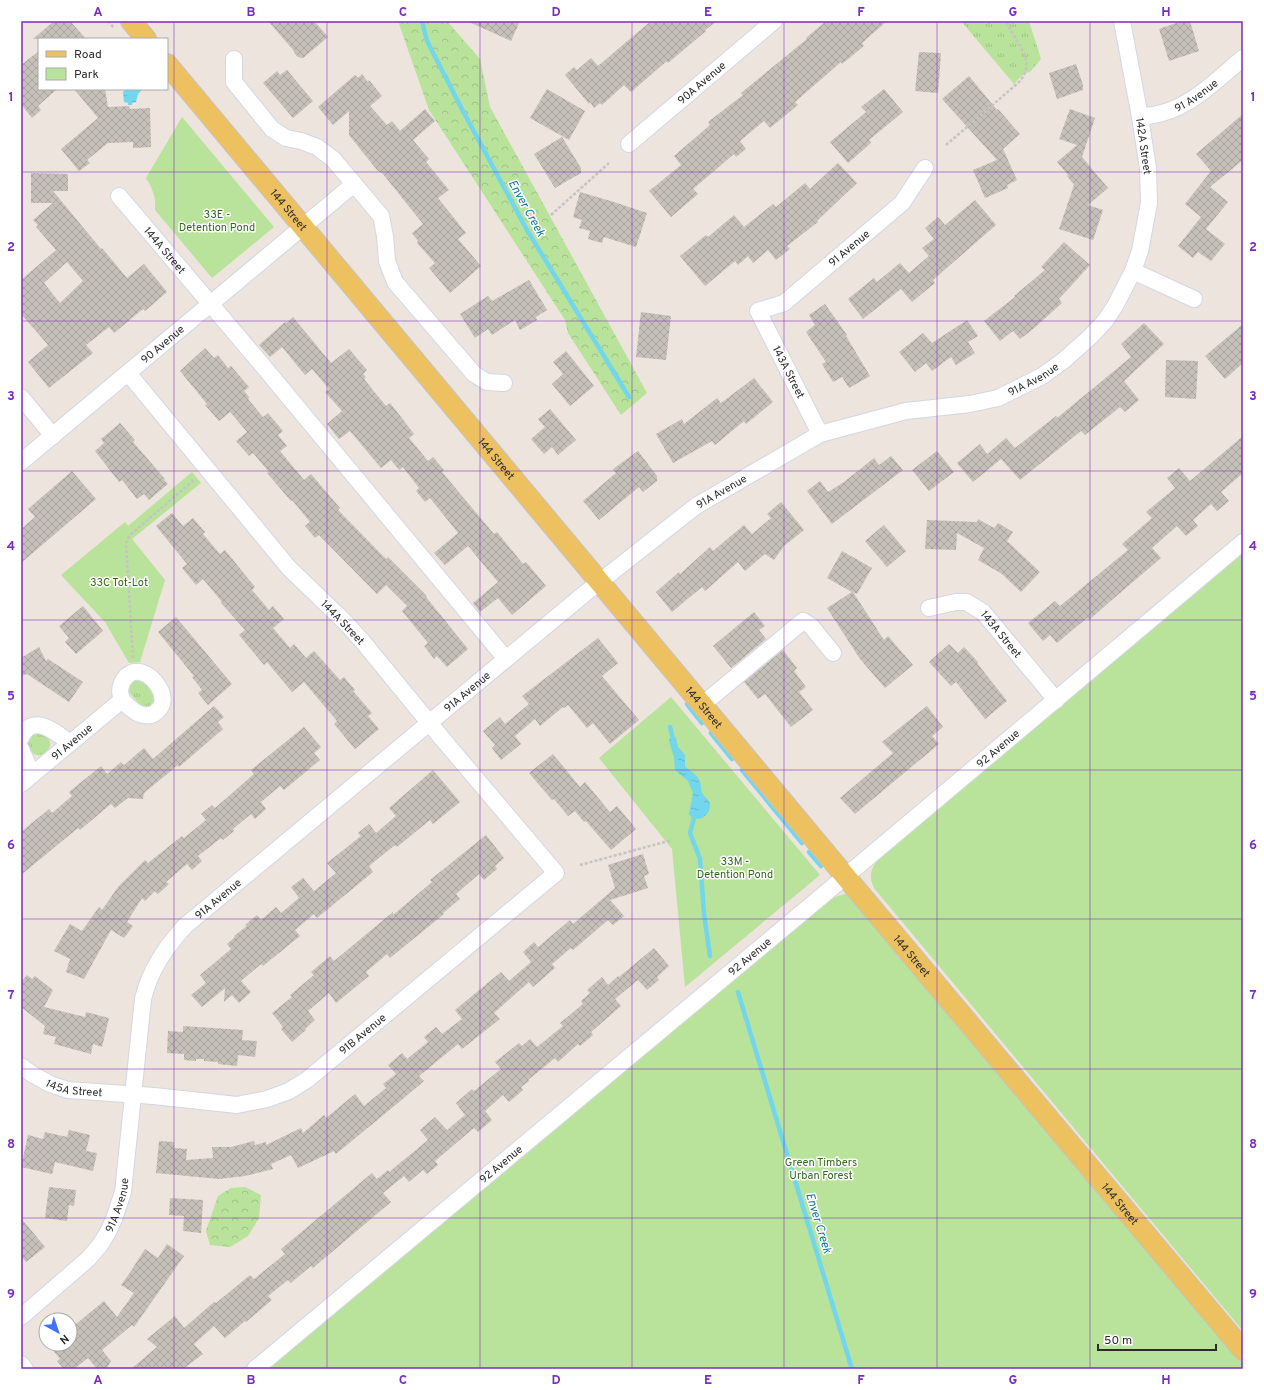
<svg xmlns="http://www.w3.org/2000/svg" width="1264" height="1390" font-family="Overpass,sans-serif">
  <defs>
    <pattern id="grass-tufts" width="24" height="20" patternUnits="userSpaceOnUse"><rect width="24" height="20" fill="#b9e29a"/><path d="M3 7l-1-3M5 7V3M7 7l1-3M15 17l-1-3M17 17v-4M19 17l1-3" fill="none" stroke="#9fc285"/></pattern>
    <pattern id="forest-crowns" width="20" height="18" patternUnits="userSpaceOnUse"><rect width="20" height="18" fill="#b9e29a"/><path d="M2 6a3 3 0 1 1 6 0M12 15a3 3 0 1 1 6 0" fill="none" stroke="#9fc285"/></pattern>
    <pattern id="water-ripples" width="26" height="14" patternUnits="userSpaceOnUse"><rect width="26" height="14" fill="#72d6ec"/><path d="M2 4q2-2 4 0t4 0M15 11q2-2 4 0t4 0" fill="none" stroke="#63b8cb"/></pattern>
    <pattern id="building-cross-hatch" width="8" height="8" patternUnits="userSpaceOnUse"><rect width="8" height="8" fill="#c5c0b8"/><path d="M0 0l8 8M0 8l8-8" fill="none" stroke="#a9a59e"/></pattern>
  </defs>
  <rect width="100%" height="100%" fill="#ece4dd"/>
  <g fill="url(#grass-tufts)">
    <polygon points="961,21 1029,21 1041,59 1030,72 1024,73 1014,84"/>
    <polygon points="135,680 143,682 153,693 154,701 150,706 141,706 129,692 130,685"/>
    <circle cx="39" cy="744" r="11"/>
  </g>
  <g fill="url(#forest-crowns)">
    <polygon points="398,21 447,21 480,59 490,107 647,393 621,415 568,333 565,320 429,110"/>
    <polygon points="245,1187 261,1195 259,1218 248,1236 230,1247 210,1245 206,1231 218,1196 231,1188"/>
  </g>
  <g fill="#b9e29a">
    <path d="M182 117 274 227 212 278 155 210C156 197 153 189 146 178Z"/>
    <polygon points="192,472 201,483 132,539 165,580 140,662 129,663 105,622 61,575 125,522 128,526"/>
    <path d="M1243 553V1331L874 888C869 877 870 869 878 860Z"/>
    <polygon points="671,697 820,875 685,987 672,849 599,758"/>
    <polygon points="845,894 852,894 1243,1359 1243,1369 267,1369 827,901 835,897"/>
  </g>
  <g fill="url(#water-ripples)">
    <polygon points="126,89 143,89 138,94 136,102 132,103 132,105 128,105 128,103 124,102 123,92"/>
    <path d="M673 737 676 738 678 747 685 755V766C690 772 698 774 700 782 702 786 700 791 703 794 705 798 709 799 710 804 711 816 696 825 689 814L693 793 688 781 675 770 674 757 669 741 670 738Z"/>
  </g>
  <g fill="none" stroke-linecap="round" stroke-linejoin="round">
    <g stroke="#72d6ec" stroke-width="4.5">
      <polyline points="422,21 427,41 463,111 527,230 629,397"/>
      <polyline points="687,704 702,723"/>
      <polyline points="670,727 674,743"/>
      <polyline points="711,733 732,759"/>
      <polyline points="742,770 802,843"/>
      <polyline points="695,814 690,833 700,859 704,914 710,956"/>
      <polyline points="809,852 821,866"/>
      <polyline points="738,992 852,1369"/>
    </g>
  </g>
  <g fill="url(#building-cross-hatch)" fill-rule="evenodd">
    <polygon points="54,21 70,21 86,39 33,39"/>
    <polygon points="268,21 314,21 328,37 303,58 298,57 294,53 294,51"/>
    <polygon points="467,21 520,21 511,41"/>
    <polygon points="651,21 717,21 705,30 706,31 668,63 667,61 631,92 624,85 602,105 600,103 594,108 590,102 589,104 565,75 574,67 577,70 591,58 598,66"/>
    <polygon points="826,21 887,21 862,43 864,46 842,64 841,62 795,102 798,105 770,128 764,121 740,141 746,149 736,157 734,154 693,189 698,194 671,217 649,191 681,165 674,156 710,125 708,122 743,95 741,93 807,39 806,38"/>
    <polygon points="1182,21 1190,21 1199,51 1169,61 1159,29"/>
    <polygon points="39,51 39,89 57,89 38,106 41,110 32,118 21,104 21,65"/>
    <polygon points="919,52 941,53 938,93 915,91"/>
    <polygon points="1076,64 1083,85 1083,90 1057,99 1049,73"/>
    <polygon points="287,70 313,101 293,118 263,83 277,71 280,75"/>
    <polygon points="362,74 368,82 369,80 382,96 370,106 387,125 392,121 400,131 425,109 435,121 413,140 429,159 426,162 449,190 438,198 466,233 458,239 481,266 450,293 429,268 435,263 417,243 418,241 412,233 423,224 383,174 377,170 349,135 349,111 333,125 318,107 355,75 358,78"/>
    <polygon points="969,76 997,110 998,109 1020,134 1003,149 1017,180 1007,185 1008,188 985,198 973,170 997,160 942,99"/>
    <polygon points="74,89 105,89 108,107 129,106 130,109 150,108 151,147 133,148 133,142 108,143 87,160 90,163 79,171 61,149 98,118"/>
    <polygon points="547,89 585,111 569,140 530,118"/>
    <polygon points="884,89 903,112 869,140 871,143 848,163 830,142 866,112 861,107"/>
    <polygon points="1070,109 1095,118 1082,157 1108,188 1088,205 1103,210 1093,240 1059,229 1074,185 1067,176 1068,175 1057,162 1077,145 1059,139"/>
    <polygon points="1243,114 1243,160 1210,187 1228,202 1206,229 1225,244 1211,261 1198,252 1193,258 1178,246 1201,217 1185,204 1211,171 1196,154"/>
    <polygon points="562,137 581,168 581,173 555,188 534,154"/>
    <polygon points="838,163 857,183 817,221 818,222 787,246 790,249 776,260 768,250 753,263 748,256 738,265 735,261 705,286 680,256 706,235 708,237 734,215 744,227 773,204 776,207 805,183 810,189"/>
    <path d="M31 173 68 174V191H53L101 249 102 248 127 278 144 264 167 292 145 311 143 309 114 333 109 327 86 345 93 353 49 388 28 362 48 345 21 314V280L56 250 36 227 38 225 33 220 53 203H31ZM67 262 83 281 60 303 44 283Z"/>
    <polygon points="580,192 614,202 647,213 636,247 604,237 602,243 588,239 590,231 579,228 582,220 573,217"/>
    <polygon points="975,200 996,225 933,280 935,283 912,302 901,289 863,319 848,299 874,278 877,282 900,263 909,273 929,256 922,248 934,239 925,228 938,217 945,225"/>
    <polygon points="1064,242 1090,265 1059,299 1062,303 1032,330 1020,339 1013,331 1000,341 984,321 1015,297 1014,296 1045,270 1041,267"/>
    <polygon points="529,280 547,310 536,317 537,320 520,330 515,320 492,335 488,329 475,338 460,314 488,296 492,301"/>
    <polygon points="825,304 847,335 846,336 870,376 849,388 842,377 833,382 822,364 826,362 806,332 815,325 809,315"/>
    <polygon points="641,312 671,316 666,360 636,357"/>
    <polygon points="293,317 331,363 349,349 367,370 363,374 366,377 364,379 386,406 390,403 398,413 414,434 409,438 428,461 433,457 444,470 442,472 494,534 497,532 523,564 526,562 546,586 512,615 498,598 480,612 473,603 498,582 468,546 445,565 434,553 458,533 430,498 425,502 416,491 419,488 403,467 399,470 391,460 381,468 350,431 339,439 327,424 342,411 325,392 329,389 312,369 305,375 282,347 270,357 259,345 285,322 286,323"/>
    <polygon points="967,320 978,336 968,342 975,353 956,365 951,357 932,371 926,363 915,372 899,352 923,333 932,343"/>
    <polygon points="1144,323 1164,344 1124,381 1139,400 1125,412 1120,407 1085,435 1081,431 1020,480 1001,459 973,482 957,463 980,444 987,454 1006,438 1015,448 1056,416 1057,418 1131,357 1121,344"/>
    <polygon points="1243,324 1243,363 1225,379 1205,356"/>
    <polygon points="205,348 214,358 218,355 228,368 231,366 249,387 244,391 249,397 248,399 263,417 268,413 283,431 278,435 287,446 280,451 304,480 311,474 340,508 338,510 386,559 388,557 427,596 426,597 468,649 447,667 437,656 434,659 424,646 428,643 402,611 407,606 386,585 377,594 319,535 315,538 305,526 310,522 292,500 291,501 267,473 269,472 253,453 249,456 236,441 247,432 230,412 219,421 205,405 207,404 180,371"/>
    <polygon points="566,351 594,386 570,406 552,384 563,374 553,362"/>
    <polygon points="1166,360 1198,361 1196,399 1165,397"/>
    <polygon points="754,378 773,402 746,424 744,421 715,445 712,441 673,463 656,434 682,419 684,424 717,398 721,403"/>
    <polygon points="550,409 576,440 558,455 552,447 544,454 531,439 545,427 538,419"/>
    <polygon points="120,423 135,440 133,442 165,479 164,480 168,484 149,500 144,494 137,499 122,480 119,482 95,451 104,443 101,439"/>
    <polygon points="1243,436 1243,473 1221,492 1229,501 1217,511 1211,504 1193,520 1198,526 1186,536 1177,526 1152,548 1161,558 1113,599 1089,620 1087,618 1057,643 1050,635 1043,641 1028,623 1055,601 1060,606 1128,550 1122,544 1152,518 1146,512 1175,488 1167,478 1179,468 1190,481"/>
    <polygon points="638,451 657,476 657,481 643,492 639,487 599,520 583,501 616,473 613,469"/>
    <polygon points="937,451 954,472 929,491 912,470"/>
    <polygon points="891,456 903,470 832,524 807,491 820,481 828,492 844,482 874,458 879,465"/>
    <polygon points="72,471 96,499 21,563 21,529 35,517 28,509"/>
    <polygon points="781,502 804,530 784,546 774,560 765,554 745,571 738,562 705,591 702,587 672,612 656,592 679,572 680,574 710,547 713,551 744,525 752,534 771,518 767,514"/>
    <polygon points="172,513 183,526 193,518 205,532 203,534 220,554 225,550 255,587 252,590 269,610 273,606 284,619 273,628 290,648 294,644 306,658 314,651 340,680 344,677 355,690 353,691 372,713 368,716 379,729 355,749 334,724 337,721 304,682 292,692 267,662 264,665 239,635 245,630 221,603 222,602 203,579 196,585 182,568 187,564 156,526"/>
    <polygon points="978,519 994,528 998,523 1013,532 1007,541 1040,572 1021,592 1002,574 978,560 984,548 957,533 956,550 925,549 927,520 977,522"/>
    <polygon points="884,525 906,551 887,567 865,541"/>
    <polygon points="842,551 872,568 857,594 853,592 884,640 888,636 913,665 885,688 860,659 827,608 852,592 827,578"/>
    <polygon points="83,606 103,631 76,654 65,642 69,638 59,626"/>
    <polygon points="754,612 765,626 759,630 766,639 731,668 713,646"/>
    <polygon points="176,617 232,684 208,705 198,693 202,690 192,677 194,676 158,632"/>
    <polygon points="598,638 618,663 602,676 639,720 610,744 593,723 587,728 568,705 564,708 563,707 540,726 535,719 515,736 521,744 501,760 492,748 495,745 483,731 500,717 505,724 529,704 522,696"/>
    <polygon points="949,644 958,653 964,647 978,662 977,663 1007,701 985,719 956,682 951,686 929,662"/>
    <polygon points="39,647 46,661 48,659 83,682 69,702 27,674 21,676 21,658"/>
    <polygon points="783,650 797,668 794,671 806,687 799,692 813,710 791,727 765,694 758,699 744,682"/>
    <polygon points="214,706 224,717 218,722 223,729 179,767 178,765 144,793 143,799 128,798 115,808 111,804 80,830 78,828 21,875 21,832 49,809 52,813 72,796 69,792 101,766 107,774 121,762 124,765 144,748 153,759"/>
    <polygon points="927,706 943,727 932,736 939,744 855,814 840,798 893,753 882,742"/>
    <polygon points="304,727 321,747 314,753 320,760 284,790 280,786 261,802 266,809 255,819 251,814 233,829 234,831 223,840 221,838 198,856 202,861 192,870 187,864 166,882 169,884 158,894 155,891 145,901 142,898 127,922 133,926 124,938 111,930 84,979 66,972 70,959 54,951 70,924 82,931 99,907 102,910 118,887 145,860 148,863 182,836 184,838 206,820 201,814 212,805 215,808 254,774 251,770"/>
    <polygon points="553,754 580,787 585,782 610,812 617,806 636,829 611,850 586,821 584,822 575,811 568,816 554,799 552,800 529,773"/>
    <polygon points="433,770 460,802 433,824 430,820 397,847 395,845 369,866 373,872 317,918 314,914 295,930 300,936 263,966 261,964 241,981 251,992 239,1003 232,995 224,1002 225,988 202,1007 191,995 206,983 200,975 231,949 227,944 235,937 234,936 247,926 245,925 257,915 261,920 276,907 281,913 299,898 291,887 303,878 314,891 336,873 327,863 361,836 358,833 369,824 376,833 396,816 389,808"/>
    <polygon points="486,835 504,858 495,866 497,869 484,880 479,874 456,894 460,899 443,913 444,914 390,958 387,954 366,972 369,976 336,1003 329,993 308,1011 315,1020 305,1029 306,1030 292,1042 281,1029 283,1027 272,1013 292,997 290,995 314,975 311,972 330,956 334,961 393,912 393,915 432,882 430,880"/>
    <polygon points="643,854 649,874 644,876 648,888 610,900 624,916 613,925 608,920 573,950 571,948 552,964 555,968 533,987 529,982 494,1013 500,1019 462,1049 458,1044 419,1076 424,1081 404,1098 336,1154 334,1151 298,1168 291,1155 271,1164 273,1169 245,1176 219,1179 156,1173 159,1141 174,1142 174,1148 187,1149 186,1160 213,1158 212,1147 231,1147 254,1141 255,1145 266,1142 266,1145 301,1128 303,1133 324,1115 326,1118 355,1094 364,1106 386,1088 383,1084 396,1074 388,1065 402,1053 407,1059 428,1042 424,1037 436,1027 442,1034 462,1019 455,1010 501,972 509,981 531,962 523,952 534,942 538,947 570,920 573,924 615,888 608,865"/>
    <polygon points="654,948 669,966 657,977 659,980 647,990 638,980 615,999 621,1006 591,1032 593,1035 580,1046 578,1044 558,1062 555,1058 528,1080 529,1081 521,1087 523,1090 509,1102 503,1095 485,1111 492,1120 478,1132 474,1128 435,1161 438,1165 427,1174 423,1170 409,1182 404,1176 383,1193 391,1202 313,1268 311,1266 291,1283 288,1280 268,1296 272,1300 246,1322 245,1321 225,1338 214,1326 194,1344 203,1354 183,1369 131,1369 157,1347 147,1339 175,1316 184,1328 214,1302 216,1303 250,1275 254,1279 285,1254 281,1249 372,1173 377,1179 388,1170 389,1172 428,1140 420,1130 435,1117 447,1130 465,1115 456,1103 472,1089 474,1091 501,1069 495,1062 519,1043 522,1046 530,1039 537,1047 563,1026 560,1023 583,1004 581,1001 590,993 587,990 602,977 608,985 618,976 619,977"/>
    <polygon points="27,975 32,979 35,976 53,990 44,1007 85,1017 86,1012 109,1018 102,1047 93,1044 91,1054 54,1044 56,1037 43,1034 45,1026 21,1007 21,982"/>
    <polygon points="183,1026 243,1030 242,1040 257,1041 255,1057 238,1055 237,1066 218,1064 218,1062 204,1061 204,1059 196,1059 196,1061 184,1060 184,1054 167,1053 168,1031 183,1032"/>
    <polygon points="69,1130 90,1135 86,1151 97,1153 93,1171 55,1162 52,1174 21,1167 28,1135 43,1139 45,1132 67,1137"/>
    <polygon points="49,1187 76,1190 74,1206 69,1205 67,1221 45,1218"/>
    <polygon points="170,1198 203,1200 201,1233 183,1231 184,1216 169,1215"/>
    <polygon points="21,1218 45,1247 26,1262 21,1256"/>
    <polygon points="167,1244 184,1256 134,1327 132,1325 102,1350 111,1361 106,1369 97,1369 88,1358 74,1369 64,1369 57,1361 60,1359 48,1344 70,1344 70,1329 104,1301 117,1317 134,1293 121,1285 129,1274 145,1249 158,1258"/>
  </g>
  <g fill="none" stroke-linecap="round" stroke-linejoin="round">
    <defs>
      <g id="minor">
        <polyline points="234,59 234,82 272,129 286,138 301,141 317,147 333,159 381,216 385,236 387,261 395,282 474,374 487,382 504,383"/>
        <path id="s1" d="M1140 117C1147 116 1155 115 1162 113 1193 105 1219 78 1243 58"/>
        <path id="s2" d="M629 144 774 21"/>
        <path id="s3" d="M119 196 258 360 506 659"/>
        <polyline points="1133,271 1194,299"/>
        <polyline points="21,397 53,436"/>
        <path id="s4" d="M820 434 758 311 784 303 902 203 925 168"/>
        <path id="s5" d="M21 462 354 184"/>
        <path id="s6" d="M929 608 956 602H966L983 612 1056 700"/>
        <path d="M134 672C137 672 140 671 143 673 155 677 168 696 160 708 150 721 138 715 128 706 126 704 123 702 122 699 117 689 123 675 134 672Z"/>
        <polyline points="702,705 803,621 811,626 833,653"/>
        <path d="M21 738C32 712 56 732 70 743"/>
        <polyline points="21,749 32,775"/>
        <path id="s7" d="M21 784 122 700"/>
        <path id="s8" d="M21 1066 32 1074 50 1084 68 1090 154 1096 237 1105 267 1099 289 1091 308 1079 556 873 440 736 363 642 346 623 289 568 128 373"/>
        <path id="s9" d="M21 1317 88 1259 100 1245 108 1232 114 1219 123 1192 143 999C150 970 165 948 185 926L583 595 696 506 820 434 906 411 970 404 998 398 1042 376 1063 361 1091 336 1105 321 1115 306 1133 271 1140 251 1149 203 1148 168 1140 117 1122 21"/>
        <polyline points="21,1364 25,1369"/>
        <path id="s10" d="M255 1369 834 886 1243 542"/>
      </g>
      <g id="major">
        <polyline points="131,21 146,39"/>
        <path id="s11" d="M167 64 835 864 1243 1350"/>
      </g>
    </defs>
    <use href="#minor" stroke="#d2d7e3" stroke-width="18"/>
    <use href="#major" stroke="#c4c4c4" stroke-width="22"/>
    <g stroke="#c4c4c4" stroke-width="2.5" stroke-dasharray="3 2" stroke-linecap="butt">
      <polyline points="108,21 114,28"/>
      <path d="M946 145 1018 83C1039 61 1015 43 1006 21"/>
      <polyline points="551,215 609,163"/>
      <polyline points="133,658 126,543 130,535 195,479"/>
      <polyline points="580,865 672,840"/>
    </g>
    <use href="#minor" stroke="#fff" stroke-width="16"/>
    <use href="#major" stroke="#eec160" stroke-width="20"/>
  </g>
  <path fill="none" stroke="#7b2cbf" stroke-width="1" stroke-opacity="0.55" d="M174 21V1369M327 21V1369M480 21V1369M632 21V1369M784 21V1369M937 21V1369M1090 21V1369M21 172H1243M21 321H1243M21 471H1243M21 620H1243M21 770H1243M21 919H1243M21 1069H1243M21 1218H1243"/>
  <g text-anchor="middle" stroke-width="3" stroke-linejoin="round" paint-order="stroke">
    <g font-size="11" fill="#2b2b2b" stroke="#fff">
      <text dy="4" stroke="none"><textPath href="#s2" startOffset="95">90A Avenue</textPath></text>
      <text dy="4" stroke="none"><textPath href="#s1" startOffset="61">91 Avenue</textPath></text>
      <text transform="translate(1144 146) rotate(82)" y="4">142A Street</text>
      <text dy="4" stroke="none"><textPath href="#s11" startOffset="190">144 Street</textPath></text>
      <text dy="4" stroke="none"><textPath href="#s4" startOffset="250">91 Avenue</textPath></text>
      <text dy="4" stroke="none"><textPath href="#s3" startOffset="71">144A Street</textPath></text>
      <text dy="4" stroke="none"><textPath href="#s5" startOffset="184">90 Avenue</textPath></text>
      <text transform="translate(789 372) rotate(63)" y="4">143A Street</text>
      <text dy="4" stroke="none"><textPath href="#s9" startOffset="1471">91A Avenue</textPath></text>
      <text dy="4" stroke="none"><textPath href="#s11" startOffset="514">144 Street</textPath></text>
      <text dy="4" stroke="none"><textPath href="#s9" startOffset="1135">91A Avenue</textPath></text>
      <text transform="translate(343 622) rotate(46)" y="4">144A Street</text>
      <text dy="4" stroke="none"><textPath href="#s6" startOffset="86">143A Street</textPath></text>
      <text dy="4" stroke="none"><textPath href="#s9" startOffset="811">91A Avenue</textPath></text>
      <text dy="4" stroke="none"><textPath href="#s11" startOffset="838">144 Street</textPath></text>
      <text dy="4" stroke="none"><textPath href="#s7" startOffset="66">91 Avenue</textPath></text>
      <text dy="4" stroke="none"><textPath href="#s10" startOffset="968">92 Avenue</textPath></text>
      <text dy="4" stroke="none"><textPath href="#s9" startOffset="487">91A Avenue</textPath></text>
      <text dy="4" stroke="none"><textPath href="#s10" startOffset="644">92 Avenue</textPath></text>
      <text dy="4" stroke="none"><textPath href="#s11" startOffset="1162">144 Street</textPath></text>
      <text dy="4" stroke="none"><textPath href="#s8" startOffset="370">91B Avenue</textPath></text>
      <text dy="4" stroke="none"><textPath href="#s8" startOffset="59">145A Street</textPath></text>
      <text dy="4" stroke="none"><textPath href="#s10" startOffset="320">92 Avenue</textPath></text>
      <text dy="4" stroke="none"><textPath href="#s9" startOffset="151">91A Avenue</textPath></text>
      <text dy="4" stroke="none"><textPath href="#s11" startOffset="1486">144 Street</textPath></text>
    </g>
    <g font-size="11" fill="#31671b" stroke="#fff">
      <text x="217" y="218">33E -<tspan x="217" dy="13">Detention Pond</tspan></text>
      <text x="119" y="586">33C Tot-Lot</text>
      <text x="735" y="865">33M -<tspan x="735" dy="13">Detention Pond</tspan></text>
      <text x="821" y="1166">Green Timbers<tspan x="821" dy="13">Urban Forest</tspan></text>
    </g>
    <g font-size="12" font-style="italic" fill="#10769a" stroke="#fff">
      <text transform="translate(527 208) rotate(61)" y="4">Enver Creek</text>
      <text transform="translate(819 1223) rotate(73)" y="4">Enver Creek</text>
    </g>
  </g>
  <rect width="1264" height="1390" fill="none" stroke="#ffffff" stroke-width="44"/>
  <rect x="38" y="38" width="130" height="52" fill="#ffffff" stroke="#aaaaaa"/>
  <rect x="46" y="51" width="20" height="6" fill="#eec160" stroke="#aaaaaa"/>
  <text x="74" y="58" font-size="12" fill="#2b2b2b">Road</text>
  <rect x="46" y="68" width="20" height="12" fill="#b9e29a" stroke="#aaaaaa"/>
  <text x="74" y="78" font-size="12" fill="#2b2b2b">Park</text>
  <g transform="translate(58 1332) rotate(140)"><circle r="19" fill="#ffffff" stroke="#aaaaaa"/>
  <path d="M0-3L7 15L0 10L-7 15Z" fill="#4071f7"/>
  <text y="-6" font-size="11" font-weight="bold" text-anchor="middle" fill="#2b2b2b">N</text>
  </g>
  <path d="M1098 1344v6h118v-6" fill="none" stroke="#2b2b2b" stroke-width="2"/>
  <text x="1104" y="1344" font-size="12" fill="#2b2b2b" stroke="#ffffff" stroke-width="3" paint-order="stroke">50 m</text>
  <rect x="22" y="22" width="1220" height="1346" fill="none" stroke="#7b2cbf" stroke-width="1.5"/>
  <g font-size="13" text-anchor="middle" font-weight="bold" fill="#7b2cbf">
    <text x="98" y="16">A</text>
    <text x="251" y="16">B</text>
    <text x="403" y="16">C</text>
    <text x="556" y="16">D</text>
    <text x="708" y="16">E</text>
    <text x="861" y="16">F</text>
    <text x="1013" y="16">G</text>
    <text x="1166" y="16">H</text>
    <text x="11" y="101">1</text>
    <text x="1253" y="101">1</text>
    <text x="11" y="251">2</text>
    <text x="1253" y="251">2</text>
    <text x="11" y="400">3</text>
    <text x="1253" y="400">3</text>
    <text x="11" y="550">4</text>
    <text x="1253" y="550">4</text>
    <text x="11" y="700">5</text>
    <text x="1253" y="700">5</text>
    <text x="11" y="849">6</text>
    <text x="1253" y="849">6</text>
    <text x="11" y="999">7</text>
    <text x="1253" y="999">7</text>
    <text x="11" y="1148">8</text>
    <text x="1253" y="1148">8</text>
    <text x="11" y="1298">9</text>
    <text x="1253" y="1298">9</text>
    <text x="98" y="1384">A</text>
    <text x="251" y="1384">B</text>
    <text x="403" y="1384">C</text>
    <text x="556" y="1384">D</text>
    <text x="708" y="1384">E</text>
    <text x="861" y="1384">F</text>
    <text x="1013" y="1384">G</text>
    <text x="1166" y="1384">H</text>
  </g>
</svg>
